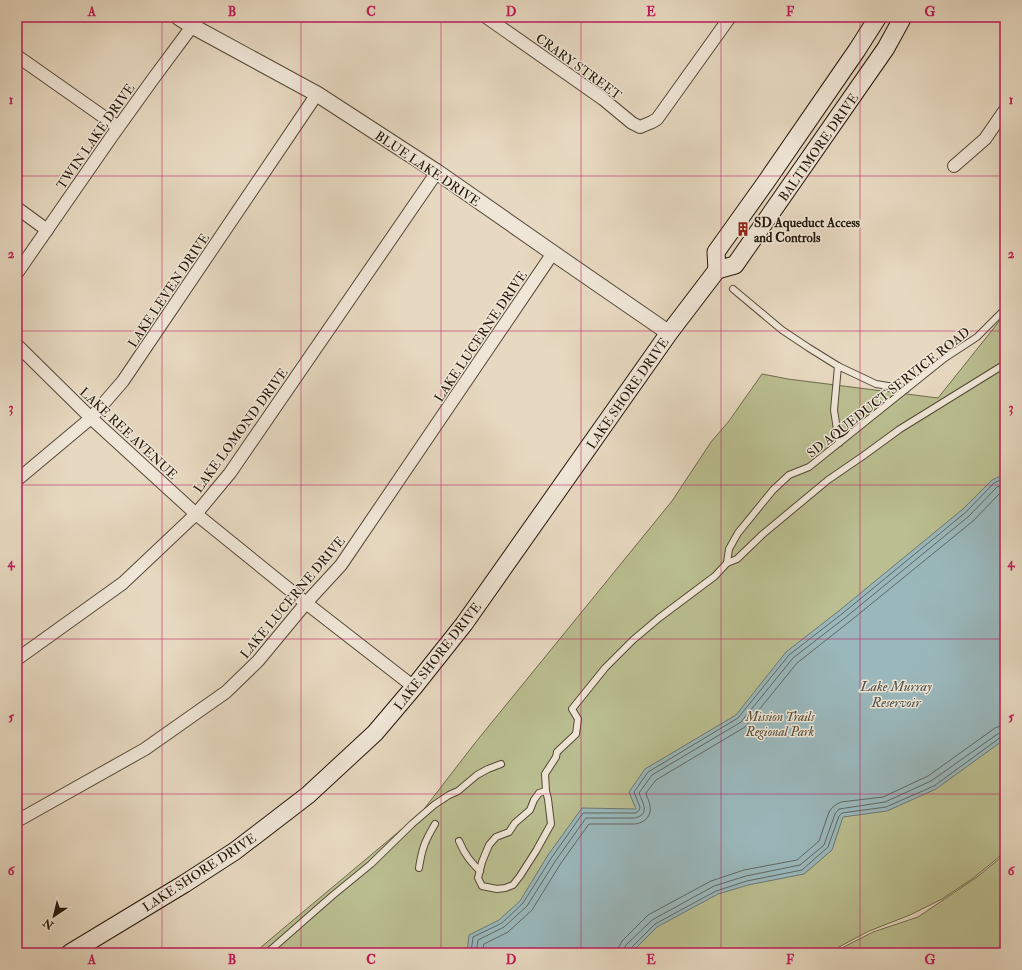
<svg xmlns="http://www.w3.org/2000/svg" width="1022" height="970" font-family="'IM FELL Double Pica',serif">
  <rect width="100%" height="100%" fill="#e7d9c1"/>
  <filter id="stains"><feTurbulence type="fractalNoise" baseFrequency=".005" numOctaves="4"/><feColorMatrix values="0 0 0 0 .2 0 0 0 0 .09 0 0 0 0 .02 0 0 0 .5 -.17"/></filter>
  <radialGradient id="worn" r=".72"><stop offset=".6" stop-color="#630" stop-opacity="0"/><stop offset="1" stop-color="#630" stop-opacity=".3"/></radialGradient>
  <g fill="#babe90" stroke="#6f6a4c">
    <polygon points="1005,314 1005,852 972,879 942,899 910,915 869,931 837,948 831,953 254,953 421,813 475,743 672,501 711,442 729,421 762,374 788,379 938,398"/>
    <polygon points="1005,854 1005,953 835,953 838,950 873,932 918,917 977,877"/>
  </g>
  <polygon fill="#9ab8bc" stroke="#6b7874" points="1005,474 1005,739 936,789 887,811 843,817 832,850 804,874 748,885 718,894 657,927 631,953 467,953 469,935 499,920 520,901 548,855 582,808 636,809 629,792 645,769 736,715 786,652 840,610 963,509 992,480"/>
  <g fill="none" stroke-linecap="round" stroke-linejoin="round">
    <g stroke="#5f6862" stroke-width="1">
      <path d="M471 953 473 937 502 923 523 903 552 857 583 813H635C638 812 640 810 640 807L634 792 648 772 738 718 789 655 843 613 966 512 994 483 1005 478"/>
      <path d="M476 953 478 940 504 927 527 906 556 860 586 818H635C651 814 642 802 639 793L652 775 741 722 793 658 846 617 969 516 997 487 1005 484"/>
      <path d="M482 953 484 944 508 932 532 910 561 863 589 824H635C644 823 652 816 650 806 650 802 647 798 646 793L656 780 745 727 797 663 849 622 973 521 1000 493 1005 490"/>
      <path d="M618 953 619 947 622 941 648 915 711 881 744 870 797 860 819 841 829 812C832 807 836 804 841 802L883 797 928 776 995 728 1000 726 1005 725"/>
      <polyline points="624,953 624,949 626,945 652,920 714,886 746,876 800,865 824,845 835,814 839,809 885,802 931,781 999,733 1005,731"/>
      <polyline points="629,953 630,949 655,924 716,891 747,881 802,870 828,847 839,816 842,813 886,807 934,786 1001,737 1005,736"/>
    </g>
    <defs>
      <g id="service">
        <polyline points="733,289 782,330 809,348 838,366 876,384 906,389"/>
        <polyline points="838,366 834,410 839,443"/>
        <polyline points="727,563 729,549 738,533 773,490 789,475 809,467 920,378 945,358 977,337 1005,309"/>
        <polyline points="546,791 539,793 534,800 530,810 515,823 509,832 496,837 489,845 482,862 478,878 482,886 497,889 505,888 513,885 520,876 536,851 551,824 548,799 546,791 545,774 556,757 557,752 576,734 578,719 572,709 605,668 633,640 659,618 715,576 727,563 737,559 763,534 828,480 863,456 900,429 1005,364"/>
        <path d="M459 841C465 855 470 861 480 871"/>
        <path d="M419 868C422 848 425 841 435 824"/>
        <polyline points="267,953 332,896 371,864 412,824 434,805 449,795 458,791 477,775 488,769 501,764"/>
      </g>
      <g id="minor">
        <polyline points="486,17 603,99 632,123 640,127 652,122 657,119 730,17"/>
        <polyline points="17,56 118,127"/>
        <polyline points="954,166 985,139 1005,110"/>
        <polyline points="17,208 47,230"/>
        <polyline points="17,273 112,136 153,79 199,17"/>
        <polyline points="17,345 91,418 196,514 306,603 414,687"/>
        <polyline points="17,480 91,418 123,381 317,94"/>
        <polyline points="17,659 123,583 196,514 230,473 437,172"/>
        <polyline points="17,821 145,749 226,692 258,661 306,603 341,565 553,253"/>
      </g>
      <polyline id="tertiary" points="178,17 192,26 317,94 437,172 553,253 669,333"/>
      <g id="secondary">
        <polyline points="717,270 735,265 886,48 903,17"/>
        <polyline points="717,270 716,252 766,182 857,50 878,17"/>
        <polyline points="70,953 184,884 235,851 308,795 375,733 414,687 464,624 669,333 717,270"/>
      </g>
    </defs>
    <use href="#service" stroke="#554837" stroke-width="8"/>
    <use href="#minor" stroke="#554837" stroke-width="14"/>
    <use href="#tertiary" stroke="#554837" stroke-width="17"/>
    <use href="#secondary" stroke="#241709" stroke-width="19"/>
    <use href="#service" stroke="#efe6d7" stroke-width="6"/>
    <use href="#minor" stroke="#efe6d7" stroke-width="12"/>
    <use href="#tertiary" stroke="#efe6d7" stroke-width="15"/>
    <use href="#secondary" stroke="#efe6d7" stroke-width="17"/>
  </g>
  <path fill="none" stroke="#c2185b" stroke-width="1" stroke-opacity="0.55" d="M162 17V953M301 17V953M441 17V953M581 17V953M721 17V953M860 17V953M17 176H1005M17 331H1005M17 485H1005M17 639H1005M17 794H1005"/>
  <defs>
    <symbol id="building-bare" viewBox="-9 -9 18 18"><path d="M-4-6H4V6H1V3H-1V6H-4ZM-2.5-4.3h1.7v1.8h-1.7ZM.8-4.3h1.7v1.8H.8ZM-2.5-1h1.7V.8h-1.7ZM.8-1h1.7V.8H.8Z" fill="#8f2418" stroke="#efe6d7" stroke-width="2.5" paint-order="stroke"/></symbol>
  </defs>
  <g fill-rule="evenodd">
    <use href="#building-bare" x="733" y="219" width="20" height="20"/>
  </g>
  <g text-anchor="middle" stroke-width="3" stroke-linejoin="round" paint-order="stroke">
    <g font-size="13" fill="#241709" stroke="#efe6d7">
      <text transform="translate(579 66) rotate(36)" y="5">CRARY STREET</text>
      <text transform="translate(95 136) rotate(-55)" y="5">TWIN LAKE DRIVE</text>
      <text transform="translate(818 147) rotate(-55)" y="5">BALTIMORE DRIVE</text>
      <text transform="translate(428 168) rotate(34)" y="5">BLUE LAKE DRIVE</text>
      <text transform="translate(168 290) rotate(-56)" y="5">LAKE LEVEN DRIVE</text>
      <text transform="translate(480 336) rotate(-56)" y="5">LAKE LUCERNE DRIVE</text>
      <text transform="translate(888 392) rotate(-38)" y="5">SD AQUEDUCT SERVICE ROAD</text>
      <text transform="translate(627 393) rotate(-55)" y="5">LAKE SHORE DRIVE</text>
      <text transform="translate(240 430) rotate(-54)" y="5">LAKE LOMOND DRIVE</text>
      <text transform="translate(129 433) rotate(43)" y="5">LAKE REE AVENUE</text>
      <text transform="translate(292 597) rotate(-50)" y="5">LAKE LUCERNE DRIVE</text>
      <text transform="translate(437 656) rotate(-52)" y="5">LAKE SHORE DRIVE</text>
      <text transform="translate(199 872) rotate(-33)" y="5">LAKE SHORE DRIVE</text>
    </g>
    <g font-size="13" font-weight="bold" fill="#241709" stroke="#efe6d7" text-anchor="start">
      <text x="754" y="227">SD Aqueduct Access<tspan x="754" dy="15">and Controls</tspan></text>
    </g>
    <g font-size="13" font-style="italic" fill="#514932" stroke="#efe6d7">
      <text x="780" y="721">Mission Trails<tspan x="780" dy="15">Regional Park</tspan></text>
    </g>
    <g font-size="14" font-style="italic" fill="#4d4f48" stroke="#efe6d7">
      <text x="896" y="691">Lake Murray<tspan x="896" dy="16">Reservoir</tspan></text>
    </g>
  </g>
  <rect width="1022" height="970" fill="none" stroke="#e7d9c1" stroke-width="44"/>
  <g transform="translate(54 916) rotate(215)" stroke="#efe6d7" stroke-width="3" paint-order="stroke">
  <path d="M0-3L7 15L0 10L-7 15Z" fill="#241709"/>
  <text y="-6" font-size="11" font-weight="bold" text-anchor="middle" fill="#241709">N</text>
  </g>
  <rect x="22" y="22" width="978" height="926" fill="none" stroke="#c2185b" stroke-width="1.5"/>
  <g font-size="13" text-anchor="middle" font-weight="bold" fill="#c2185b">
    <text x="92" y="16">A</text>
    <text x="232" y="16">B</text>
    <text x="371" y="16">C</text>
    <text x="511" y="16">D</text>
    <text x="651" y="16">E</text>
    <text x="790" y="16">F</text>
    <text x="930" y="16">G</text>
    <text x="11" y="104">1</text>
    <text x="1011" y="104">1</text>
    <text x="11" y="258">2</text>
    <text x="1011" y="258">2</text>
    <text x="11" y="412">3</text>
    <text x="1011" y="412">3</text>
    <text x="11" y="567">4</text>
    <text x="1011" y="567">4</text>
    <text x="11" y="721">5</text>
    <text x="1011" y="721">5</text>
    <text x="11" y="875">6</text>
    <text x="1011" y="875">6</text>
    <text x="92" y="964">A</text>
    <text x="232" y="964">B</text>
    <text x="371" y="964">C</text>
    <text x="511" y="964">D</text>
    <text x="651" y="964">E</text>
    <text x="790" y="964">F</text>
    <text x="930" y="964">G</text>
  </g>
  <rect width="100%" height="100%" filter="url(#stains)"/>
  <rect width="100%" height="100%" fill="url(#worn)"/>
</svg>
